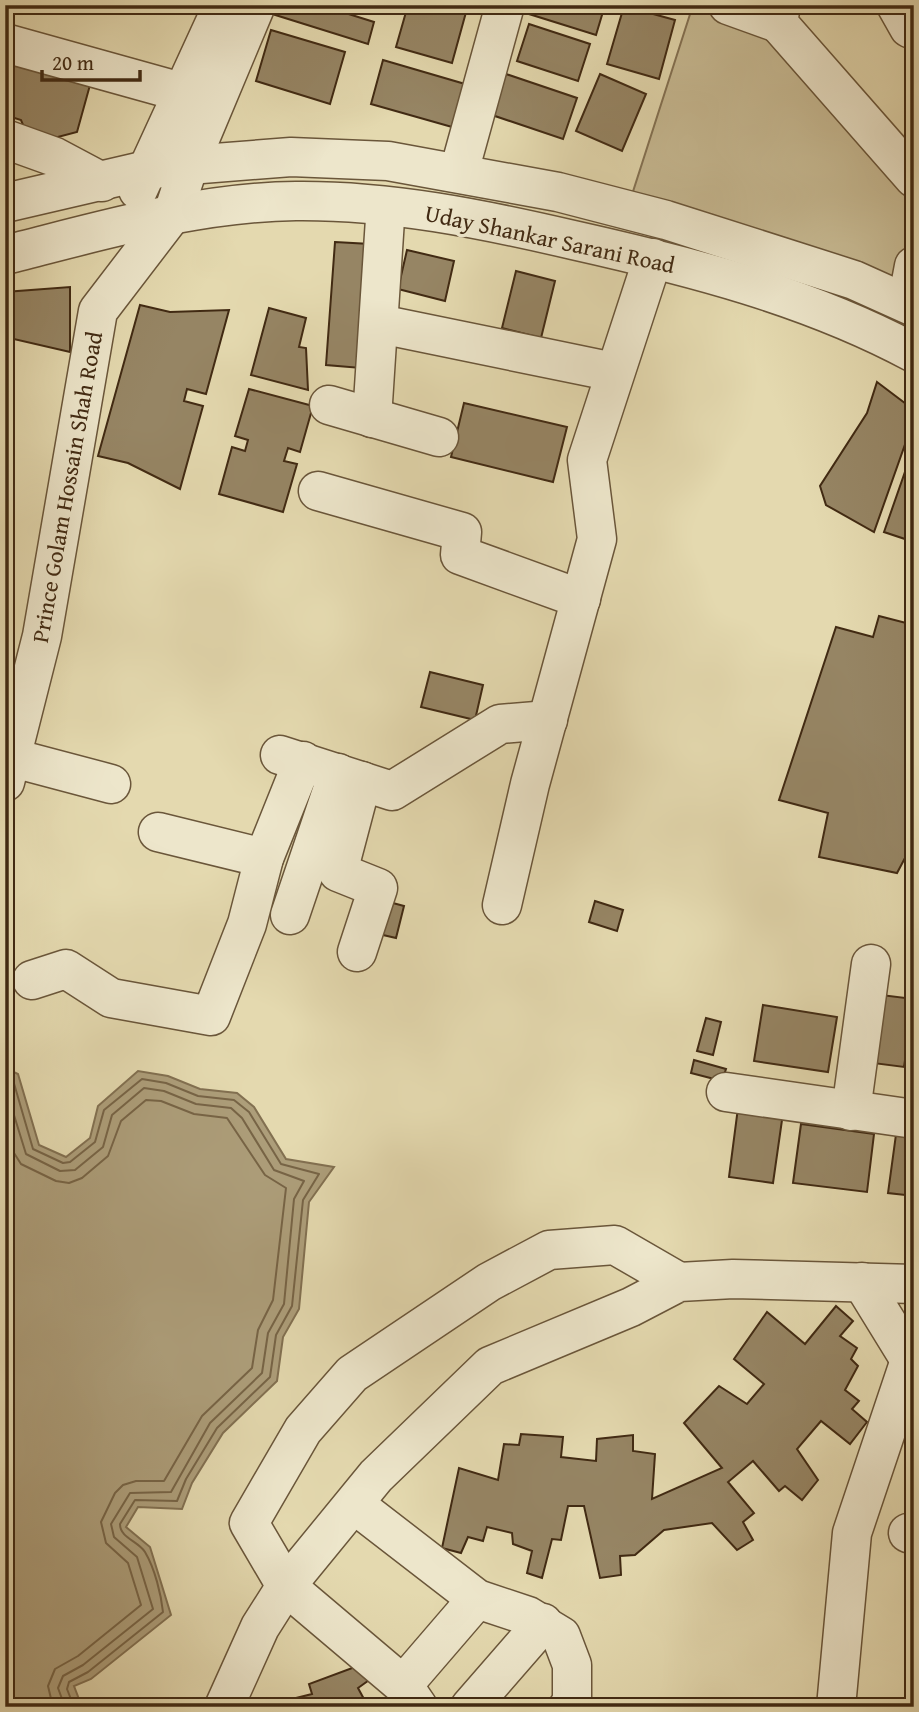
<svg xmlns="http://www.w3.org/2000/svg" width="919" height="1712" font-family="'Gentium Book Plus',serif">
  <rect width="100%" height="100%" fill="#e4d9af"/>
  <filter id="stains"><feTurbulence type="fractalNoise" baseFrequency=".00286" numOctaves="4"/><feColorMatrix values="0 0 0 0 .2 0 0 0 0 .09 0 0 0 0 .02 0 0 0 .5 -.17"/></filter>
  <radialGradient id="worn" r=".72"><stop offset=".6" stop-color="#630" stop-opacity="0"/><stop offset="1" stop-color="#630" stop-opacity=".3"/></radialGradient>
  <polygon fill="#c8bb94" stroke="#847254" stroke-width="2" points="693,5 728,5 758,21 914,191 914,222 896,308 629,204"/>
  <polygon fill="#ad9e7a" stroke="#827051" stroke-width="2" points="5,1068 18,1074 39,1145 66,1157 90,1138 98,1106 138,1071 168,1076 200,1089 237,1093 254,1107 286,1159 334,1167 309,1202 299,1309 283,1337 277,1381 223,1433 192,1483 182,1509 138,1507 126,1527 150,1547 171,1615 91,1679 74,1686 82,1707 5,1707"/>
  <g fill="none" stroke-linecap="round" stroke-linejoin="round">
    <g stroke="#776446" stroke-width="2">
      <path d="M5 1076 13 1080 33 1149 63 1163 70 1162 95 1142 104 1110 142 1079 166 1083 198 1096 234 1100 249 1112 281 1164 319 1174 303 1200 292 1306 276 1335 270 1377 217 1428 186 1479 177 1501 135 1500 120 1524C120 1538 138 1541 145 1552 155 1569 161 1594 163 1612L88 1672 69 1682 67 1689 74 1707"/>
      <polyline points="5,1086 26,1154 60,1171 75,1170 103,1147 112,1115 144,1088 164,1091 196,1104 231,1108 242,1118 274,1170 304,1181 294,1199 284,1304 268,1333 262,1373 210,1423 171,1492 130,1493 111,1524 114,1537 137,1557 153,1609 83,1665 63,1676 58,1688 65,1707"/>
      <polyline points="5,1123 14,1153 21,1164 56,1181 69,1183 82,1178 108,1156 121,1121 146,1100 161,1101 194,1114 227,1118 265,1175 286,1188 273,1300 258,1330 252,1368 202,1416 164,1481 136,1481 123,1485 115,1493 101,1522 106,1543 128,1563 141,1605 78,1656 55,1669 48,1686 53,1707"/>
    </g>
  </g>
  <g fill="#968564" stroke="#412a13" stroke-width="2">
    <polygon points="271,5 320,5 374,22 368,44 269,13"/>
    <polygon points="408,5 468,5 452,63 396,47"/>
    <polygon points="532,5 605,5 596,35 529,14"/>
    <polygon points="624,6 675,20 659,79 607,64"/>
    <polygon points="529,24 590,44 578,81 517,61"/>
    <polygon points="271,30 345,52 330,104 256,81"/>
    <polygon points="383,60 465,84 452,127 371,104"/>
    <polygon points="5,62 90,85 77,132 31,144 21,120 5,115"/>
    <polygon points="506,74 577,98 563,139 492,115"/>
    <polygon points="600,74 646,94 622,151 576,131"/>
    <polygon points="335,242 370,244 361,368 326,365"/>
    <polygon points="407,250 454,261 445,301 398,289"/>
    <polygon points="516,271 555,281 541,338 502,328"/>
    <polygon points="70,287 70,352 5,337 5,292"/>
    <polygon points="140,305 170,312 229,310 206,394 187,389 184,401 203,406 180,489 128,463 98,456"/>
    <polygon points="269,308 306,318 299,347 306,348 308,390 251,375"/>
    <polygon points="877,382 914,410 914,419 874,532 826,505 820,486 867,413"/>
    <polygon points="249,389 313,406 300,452 288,448 284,461 297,464 283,512 219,494 232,447 245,451 248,440 235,436"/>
    <polygon points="464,403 567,427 553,482 451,457"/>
    <polygon points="914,446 914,542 884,532"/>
    <polygon points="879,616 914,625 914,841 897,873 819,857 828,813 779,800 836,627 873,637"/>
    <polygon points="430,672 483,685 475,720 421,707"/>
    <polygon points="378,899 404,906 396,938 370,932"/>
    <polygon points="595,901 623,910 617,931 589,922"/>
    <polygon points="873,994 914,999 904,1067 865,1062"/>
    <polygon points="763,1005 837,1017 828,1072 754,1061"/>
    <polygon points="706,1018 721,1022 713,1055 697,1051"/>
    <polygon points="694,1060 726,1069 722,1081 691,1073"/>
    <polygon points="739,1100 784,1106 773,1183 729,1177"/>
    <polygon points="801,1124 874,1134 867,1192 793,1183"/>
    <polygon points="897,1127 914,1129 914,1196 888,1193"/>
    <polygon points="836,1306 853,1321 840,1336 857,1348 851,1359 858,1366 845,1390 859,1401 852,1409 867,1422 850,1444 821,1421 797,1449 818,1480 802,1500 785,1486 779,1491 753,1461 728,1482 754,1513 743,1522 753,1540 737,1550 712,1523 664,1530 635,1555 620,1556 621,1575 600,1578 584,1506 568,1506 561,1540 552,1539 542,1578 527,1573 532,1551 513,1544 512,1533 487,1527 483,1541 468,1537 461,1553 442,1548 459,1468 498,1480 504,1444 519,1445 521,1434 563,1437 561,1457 596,1461 597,1439 633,1435 633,1451 655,1454 652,1499 722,1468 684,1423 719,1386 747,1404 764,1384 734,1359 767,1312 805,1344"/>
    <polygon points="363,1664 372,1678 358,1688 365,1701 360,1707 299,1707 296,1698 312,1694 309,1684"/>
  </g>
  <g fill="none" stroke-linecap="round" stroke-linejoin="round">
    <defs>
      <g id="minor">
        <polyline points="728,5 778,23"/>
        <polyline points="781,5 778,23 914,178"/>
        <polyline points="896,5 909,28 914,30"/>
        <polyline points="5,43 181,92"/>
        <polyline points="5,139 55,157 102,182"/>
        <polyline points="459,172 505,5"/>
        <polyline points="138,190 223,5"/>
        <polyline points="5,203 147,170 189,165 291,157 388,161 558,192 666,220 854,280 914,307"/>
        <path d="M5 255C101 231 197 202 296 201 389 200 483 219 573 240 689 266 808 296 914 353"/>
        <polyline points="907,303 914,266"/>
        <polyline points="380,324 614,372"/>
        <polyline points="329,405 439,437"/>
        <polyline points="372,418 385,219 383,207"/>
        <polyline points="318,491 462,532 460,555 581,599"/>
        <polyline points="280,755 392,791 500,724 548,720"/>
        <polyline points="13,758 111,784"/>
        <polyline points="5,782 42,636 98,311 173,213 189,165 256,5"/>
        <polyline points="158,832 264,858"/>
        <polyline points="502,905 530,784 597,539 587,460 653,258"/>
        <polyline points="290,915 338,773"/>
        <polyline points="357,952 378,888 338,872 362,781"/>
        <polyline points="32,980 66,969 111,998 211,1016 247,924 264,858 303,761"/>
        <polyline points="726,1092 914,1119"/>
        <polyline points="851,1111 871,964"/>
        <polyline points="862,1282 910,1360"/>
        <polyline points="354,1504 477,1599 528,1616 561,1636 572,1665 572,1702 568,1707"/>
        <polyline points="908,1533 914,1535"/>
        <polyline points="403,1685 477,1599"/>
        <polyline points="224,1707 260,1627 286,1586 376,1476 490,1366 631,1307 679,1282 733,1279 914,1284"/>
        <polyline points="418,1707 403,1685 286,1586 249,1523 303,1430 352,1374 489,1282 549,1250 615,1245 679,1282"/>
        <polyline points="470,1707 543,1623"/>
        <polyline points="836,1707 852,1533 910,1360 914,1360"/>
      </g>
    </defs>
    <use href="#minor" stroke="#6a563a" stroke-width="41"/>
    <use href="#minor" stroke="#ede6cb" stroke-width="38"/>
  </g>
  <g text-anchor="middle" stroke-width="7" stroke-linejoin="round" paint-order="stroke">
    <g font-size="23" fill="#412a13" stroke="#ede6cb">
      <text transform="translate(550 239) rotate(12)" y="8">Uday Shankar Sarani Road</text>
      <text transform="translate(67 487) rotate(-80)" y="8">Prince Golam Hossain Shah Road</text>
    </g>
  </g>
  <rect width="919" height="1712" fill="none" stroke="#e4d9af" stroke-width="28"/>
  <rect x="7" y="7" width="905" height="1698" fill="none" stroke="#412a13" stroke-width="3.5"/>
  <rect x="14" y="14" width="891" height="1684" fill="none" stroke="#412a13" stroke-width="2"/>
  <path d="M42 70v10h98v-10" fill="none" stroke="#412a13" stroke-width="3.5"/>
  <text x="52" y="70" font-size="21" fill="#412a13" stroke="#ede6cb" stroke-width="5" paint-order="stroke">20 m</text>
  <rect width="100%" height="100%" filter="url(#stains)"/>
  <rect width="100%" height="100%" fill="url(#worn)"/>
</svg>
